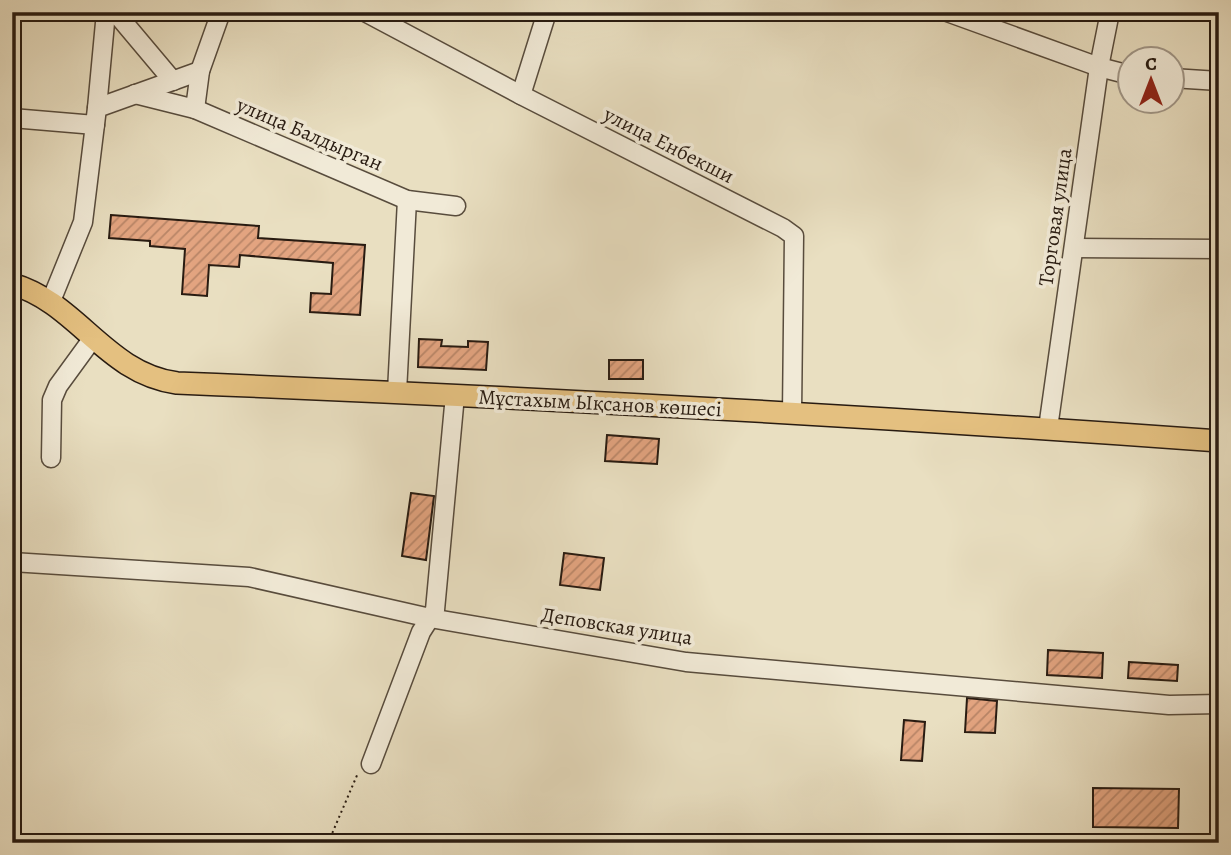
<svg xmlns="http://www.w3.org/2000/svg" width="1231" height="855" font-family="Alegreya,serif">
  <defs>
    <pattern id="building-hatch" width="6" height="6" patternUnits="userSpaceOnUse" patternTransform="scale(1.75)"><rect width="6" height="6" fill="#e3a480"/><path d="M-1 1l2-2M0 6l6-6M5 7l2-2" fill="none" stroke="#b88567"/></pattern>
  </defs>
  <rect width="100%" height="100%" fill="#e9dfc1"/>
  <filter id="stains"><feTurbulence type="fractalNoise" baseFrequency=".00286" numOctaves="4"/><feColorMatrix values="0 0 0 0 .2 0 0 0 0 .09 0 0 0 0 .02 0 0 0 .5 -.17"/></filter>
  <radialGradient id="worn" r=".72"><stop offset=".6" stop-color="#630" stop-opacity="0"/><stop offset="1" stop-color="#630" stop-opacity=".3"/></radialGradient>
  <g fill="url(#building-hatch)" stroke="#281b11" stroke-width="2">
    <polygon points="111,215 259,226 258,238 365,245 360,315 310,312 311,293 331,294 333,263 240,255 239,267 209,265 207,296 182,294 185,249 150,246 150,241 109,238"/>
    <polygon points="419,339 442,340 441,346 468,347 468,341 488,342 486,370 418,367"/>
    <rect x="609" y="360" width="34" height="19"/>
    <polygon points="607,435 659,439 657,464 605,461"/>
    <polygon points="411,493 434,496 426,560 402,556"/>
    <polygon points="564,553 604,558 600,590 560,585"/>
    <polygon points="1048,650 1103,653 1102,678 1047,675"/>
    <polygon points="1129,662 1178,665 1177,681 1128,678"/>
    <polygon points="967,698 997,701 995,733 965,732"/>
    <polygon points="904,720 925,722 922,761 901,760"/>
    <polygon points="1093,788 1179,789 1178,828 1093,827"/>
  </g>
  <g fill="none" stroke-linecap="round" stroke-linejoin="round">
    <defs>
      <g id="minor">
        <polyline points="115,12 173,81"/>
        <polyline points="365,12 521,95 783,228 794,236 792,414"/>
        <polyline points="947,12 1099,67 1130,75"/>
        <polyline points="1172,78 1219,81"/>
        <polyline points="135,94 195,109 200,71 221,12"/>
        <polyline points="521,95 547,12"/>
        <polyline points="97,108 106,12"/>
        <polyline points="195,109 407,200 456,206"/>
        <polyline points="12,118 95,125"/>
        <polyline points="1074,248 1219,249"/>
        <polyline points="51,301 83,222 97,108 200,71"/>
        <polyline points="397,392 407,200"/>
        <polyline points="1048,428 1099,67 1110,12"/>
        <polyline points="51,458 52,400 58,386 93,338"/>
        <polyline points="12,562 249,577 430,618 686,662 1169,705 1219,704"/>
        <polyline points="371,764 421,632 435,610 455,395"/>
      </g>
      <path id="major" d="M12 284C78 303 105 373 177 383 524 397 872 416 1219 441"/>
    </defs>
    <use href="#minor" stroke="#584c3d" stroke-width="21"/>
    <use href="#major" stroke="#281b11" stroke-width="24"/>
    <polyline stroke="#281b11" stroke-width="2" stroke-dasharray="2 3.5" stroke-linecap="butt" points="328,843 358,773"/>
    <use href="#minor" stroke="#f1ead7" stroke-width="18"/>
    <use href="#major" stroke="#e4c080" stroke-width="21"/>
  </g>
  <g text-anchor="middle" stroke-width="7" stroke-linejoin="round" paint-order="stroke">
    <g font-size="21" fill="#281b11" stroke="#f1ead7">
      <text transform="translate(310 134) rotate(23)" y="7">улица Балдырган</text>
      <text transform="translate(669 145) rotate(27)" y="7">улица Енбекши</text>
      <text transform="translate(1055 217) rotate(-82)" y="7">Торговая улица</text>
      <text transform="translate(600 403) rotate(3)" y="7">Мұстахым Ықсанов көшесі</text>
      <text transform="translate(617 626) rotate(9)" y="7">Деповская улица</text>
    </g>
  </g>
  <rect width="1231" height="855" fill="none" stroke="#e9dfc1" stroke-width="42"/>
  <rect x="14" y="14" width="1203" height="827" fill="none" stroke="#281b11" stroke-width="3.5"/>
  <rect x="21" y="21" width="1189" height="813" fill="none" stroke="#281b11" stroke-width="2"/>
  <g transform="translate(1151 80)"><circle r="33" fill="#f1ead7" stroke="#a19788" stroke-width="2"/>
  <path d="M0-5L12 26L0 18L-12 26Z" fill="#8f2418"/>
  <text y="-10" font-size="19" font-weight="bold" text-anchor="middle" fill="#281b11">С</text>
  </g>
  <rect width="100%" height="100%" filter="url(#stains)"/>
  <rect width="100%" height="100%" fill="url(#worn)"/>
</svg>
